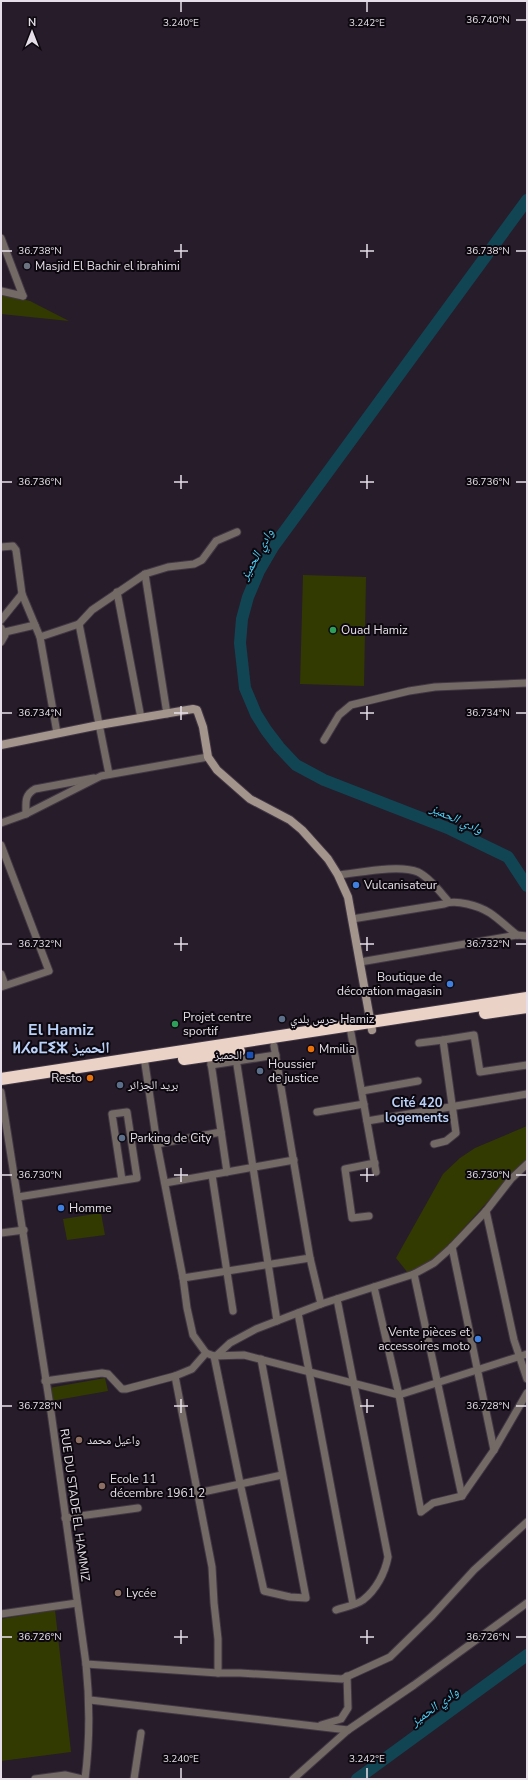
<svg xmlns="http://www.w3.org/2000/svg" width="528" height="1780" font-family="'Nunito Sans','Noto Naskh Arabic','Noto Sans Tifinagh',sans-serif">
  <rect width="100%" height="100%" fill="#271c2a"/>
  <g fill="#323a01">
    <polygon points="1,294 30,301 69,321 1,314"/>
    <polygon points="303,575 366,577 364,686 300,684"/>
    <polygon points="527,1126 527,1161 508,1179 436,1259 408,1273 396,1258 443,1174 460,1158 475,1148"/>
    <polygon points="101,1213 105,1235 67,1240 63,1219"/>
    <polygon points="105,1378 108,1391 51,1401 49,1388"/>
    <polygon points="55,1610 71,1752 1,1761 1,1619"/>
  </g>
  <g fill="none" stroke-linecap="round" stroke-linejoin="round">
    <g stroke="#124554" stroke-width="12">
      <polyline points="527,200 273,547 259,571 248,597 242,619 240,643 245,688 256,714 266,730 279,747 296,765 324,780 450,829 508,857 527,886"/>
      <polyline points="357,1779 527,1655"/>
    </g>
    <defs>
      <g id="street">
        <polyline points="1,238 23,296"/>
        <polyline points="1,291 23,296"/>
        <polyline points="1,547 13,546 16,550 22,594 1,620"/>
        <polyline points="145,574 167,714"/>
        <polyline points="117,592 141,718"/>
        <polyline points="22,594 40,637"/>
        <polyline points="79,624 109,774"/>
        <polyline points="1,628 5,635 1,642"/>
        <polyline points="5,632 35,625"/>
        <polyline points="57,733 40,637 79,624 92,610 145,574 168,567 194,564 202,560 216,541 237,532"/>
        <polyline points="324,740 339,715 351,705 409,691 435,687 527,683"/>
        <path d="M26 814C26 803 24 795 35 789L94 778"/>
        <polyline points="1,823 26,814 101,776 208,757"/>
        <polyline points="1,845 49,971 1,987"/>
        <path d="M338 875C358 873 399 864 418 872 430 878 440 892 449 902"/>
        <path d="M352 919 444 904C456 899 479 906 490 913 499 919 508 928 517 935"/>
        <polyline points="360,962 517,935 527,936"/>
        <polyline points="1,974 5,985"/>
        <polyline points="351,1033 376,1172"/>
        <polyline points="419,1043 443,1040"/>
        <polyline points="235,1052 277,1321"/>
        <polyline points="210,1056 227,1172"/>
        <polyline points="144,1057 157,1144 183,1278 187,1308 193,1335 206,1353 214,1356 244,1355 399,1395 527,1354"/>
        <polyline points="211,1065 276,1055"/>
        <polyline points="362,1091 418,1081"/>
        <path d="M1 1092 51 1412 86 1664C90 1703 90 1740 85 1779"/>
        <polyline points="317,1112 364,1104"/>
        <polyline points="367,1121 527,1094"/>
        <polyline points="157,1144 221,1132"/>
        <polyline points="434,1144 446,1141 456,1133 443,1040 474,1035 480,1072 527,1065"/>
        <polyline points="212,1175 233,1311"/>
        <polyline points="165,1183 294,1160"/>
        <polyline points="18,1197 137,1178 127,1112 112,1114 122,1180"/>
        <polyline points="486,1211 514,1340 527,1379"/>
        <polyline points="369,1216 352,1218 345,1169 375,1163"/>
        <polyline points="1,1233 24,1230"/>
        <polyline points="452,1247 494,1450"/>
        <polyline points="310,1258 321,1304"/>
        <polyline points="414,1274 462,1496"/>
        <polyline points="183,1278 310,1258 274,1046"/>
        <polyline points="374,1287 399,1395 421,1512 433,1503 462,1496 494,1450 527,1393"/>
        <polyline points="298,1313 353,1604"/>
        <polyline points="214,1356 240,1483 264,1591 290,1597 306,1598 261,1359"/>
        <polyline points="216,1356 230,1343 256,1329 321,1304 414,1274 434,1263 452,1247 486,1211 511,1179 527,1164"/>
        <polyline points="175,1376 212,1567 214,1603 218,1639 218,1673"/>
        <polyline points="45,1381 102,1373 108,1374 122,1389 126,1389 175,1376 192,1369 206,1353"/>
        <polyline points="198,1493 282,1475"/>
        <polyline points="65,1518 138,1508"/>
        <path d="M336 1610C345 1607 356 1605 363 1600 376 1590 385 1573 388 1557L337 1299"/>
        <polyline points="1,1614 77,1603"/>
        <polyline points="86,1664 218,1673 240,1673 342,1679 390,1657 432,1616 474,1570 527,1522"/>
        <polyline points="90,1700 348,1730"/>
        <polyline points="321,1725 341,1719 348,1708 347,1676"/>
        <polyline points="35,1779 65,1775 82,1779"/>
        <polyline points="134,1779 141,1733"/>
        <polyline points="293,1779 348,1730 414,1685 527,1603"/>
      </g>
      <polyline id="secondary" points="1,745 99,725 193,709 197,710 203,727 208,757 217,770 250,799 290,820 302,830 328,859 338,875 348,897 372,1030"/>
      <g id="highway">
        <polyline points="485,1013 527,1007"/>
        <polyline points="184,1059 239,1051"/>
        <polyline points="1,1079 527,998"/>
      </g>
    </defs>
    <use href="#street" stroke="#423745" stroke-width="9"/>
    <use href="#secondary" stroke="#423745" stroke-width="10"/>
    <use href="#highway" stroke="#423745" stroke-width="14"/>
    <use href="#street" stroke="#736a65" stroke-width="7"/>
    <use href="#secondary" stroke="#a3948c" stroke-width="8"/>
    <use href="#highway" stroke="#ead2c6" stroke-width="12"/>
  </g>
  <path fill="none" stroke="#e6dfe9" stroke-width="1.5" d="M181 2V12M367 2V12M516 20H526M181 244V258M367 244V258M2 251H12M174 251H188M360 251H374M516 251H526M181 475V489M367 475V489M2 482H12M174 482H188M360 482H374M516 482H526M181 706V720M367 706V720M2 713H12M174 713H188M360 713H374M516 713H526M181 937V951M367 937V951M2 944H12M174 944H188M360 944H374M516 944H526M181 1168V1182M367 1168V1182M2 1175H12M174 1175H188M360 1175H374M516 1175H526M181 1399V1413M367 1399V1413M2 1406H12M174 1406H188M360 1406H374M516 1406H526M181 1630V1644M367 1630V1644M2 1637H12M174 1637H188M360 1637H374M516 1637H526M181 1768V1778M367 1768V1778"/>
  <circle fill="#6b7280" stroke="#0d080f" stroke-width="1.5" cx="27" cy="266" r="4"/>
  <g fill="#2e9e5b" stroke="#0d080f" stroke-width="1.5">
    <circle cx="333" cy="630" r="4"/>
    <circle cx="175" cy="1024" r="4"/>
  </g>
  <g fill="#3f7fe0" stroke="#0d080f" stroke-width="1.5">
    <circle cx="356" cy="885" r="4"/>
    <circle cx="450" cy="984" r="4"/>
    <circle cx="61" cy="1208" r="4"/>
    <circle cx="478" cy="1339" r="4"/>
  </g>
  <g fill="#5c6f8a" stroke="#0d080f" stroke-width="1.5">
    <circle cx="282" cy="1019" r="4"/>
    <circle cx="260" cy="1071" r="4"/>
    <circle cx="120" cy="1085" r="4"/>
    <circle cx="122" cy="1138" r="4"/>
  </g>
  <g fill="#e8710a" stroke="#0d080f" stroke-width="1.5">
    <circle cx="311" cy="1049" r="4"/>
    <circle cx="90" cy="1078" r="4"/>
  </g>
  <rect fill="#1a4fb4" stroke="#0d080f" stroke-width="1.5" x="246" y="1051" width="8" height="8" rx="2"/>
  <g fill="#8d6e63" stroke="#0d080f" stroke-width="1.5">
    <circle cx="79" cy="1440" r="4"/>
    <circle cx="102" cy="1486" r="4"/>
    <circle cx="118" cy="1593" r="4"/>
  </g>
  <g text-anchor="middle" stroke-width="4" stroke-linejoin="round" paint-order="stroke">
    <g font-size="12" fill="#e6dfe9" stroke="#0d080f" text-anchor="start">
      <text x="35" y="270">Masjid El Bachir el ibrahimi</text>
      <text x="341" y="634">Ouad Hamiz</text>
      <text x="364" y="889">Vulcanisateur</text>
      <text x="442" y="981" text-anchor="end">Boutique de<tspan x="442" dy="14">décoration magasin</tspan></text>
      <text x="183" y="1021">Projet centre<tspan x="183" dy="14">sportif</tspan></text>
      <text x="290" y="1023">حرس بلدي Hamiz</text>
      <text x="319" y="1053">Mmilia</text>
      <text x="242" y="1059" text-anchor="end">الحميز</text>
      <text x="268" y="1068">Houssier<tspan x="268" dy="14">de justice</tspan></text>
      <text x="82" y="1082" text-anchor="end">Resto</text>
      <text x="128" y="1089">بريد الجزائر</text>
      <text x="130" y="1142">Parking de City</text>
      <text x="69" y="1212">Homme</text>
      <text x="470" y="1336" text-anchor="end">Vente pièces et<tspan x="470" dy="14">accessoires moto</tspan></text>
      <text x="87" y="1444">واعيل محمد</text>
      <text x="110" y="1483">Ecole 11<tspan x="110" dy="14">décembre 1961 2</tspan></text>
      <text x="126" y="1597">Lycée</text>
    </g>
    <g font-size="12" fill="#e6dfe9" stroke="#0d080f">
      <text transform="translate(75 1505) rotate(82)" y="4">RUE DU STADE EL HAMMIZ</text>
    </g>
    <g font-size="13" font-style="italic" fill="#4dd4fb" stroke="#0d080f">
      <text transform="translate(256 554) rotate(-61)" y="5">وادي الحميز</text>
      <text transform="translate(457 818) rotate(24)" y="5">وادي الحميز</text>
      <text transform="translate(434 1706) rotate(-36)" y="5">وادي الحميز</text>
    </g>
    <g font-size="13" font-weight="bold" fill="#b9d1f8" stroke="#0d080f">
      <text x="417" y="1107">Cité 420<tspan x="417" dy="15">logements</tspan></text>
    </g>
    <g font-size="16" font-weight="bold" fill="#b9d1f8" stroke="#0d080f">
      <text x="61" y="1035">El Hamiz<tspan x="61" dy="18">ⵍⵃⴰⵎⵉⵣ الحميز</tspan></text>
    </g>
  </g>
  <g font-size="10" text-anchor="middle" fill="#e6dfe9" stroke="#0d080f" stroke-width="4" stroke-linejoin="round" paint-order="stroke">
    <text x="488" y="23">36.740°N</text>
    <text x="181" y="26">3.240°E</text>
    <text x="367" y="26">3.242°E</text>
    <text x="40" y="254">36.738°N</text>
    <text x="488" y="254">36.738°N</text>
    <text x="40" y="485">36.736°N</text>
    <text x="488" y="485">36.736°N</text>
    <text x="40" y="716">36.734°N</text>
    <text x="488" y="716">36.734°N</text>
    <text x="40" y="947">36.732°N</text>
    <text x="488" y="947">36.732°N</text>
    <text x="40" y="1178">36.730°N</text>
    <text x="488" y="1178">36.730°N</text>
    <text x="40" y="1409">36.728°N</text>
    <text x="488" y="1409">36.728°N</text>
    <text x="40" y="1640">36.726°N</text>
    <text x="488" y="1640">36.726°N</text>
    <text x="181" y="1762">3.240°E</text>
    <text x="367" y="1762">3.242°E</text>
  </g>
  <rect width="528" height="1780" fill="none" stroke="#e6dfe9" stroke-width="4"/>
  <g transform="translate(32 32)" stroke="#0d080f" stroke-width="3" paint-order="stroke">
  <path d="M0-3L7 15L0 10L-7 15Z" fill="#e6dfe9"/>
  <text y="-6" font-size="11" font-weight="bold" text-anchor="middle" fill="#e6dfe9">N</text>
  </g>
</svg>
